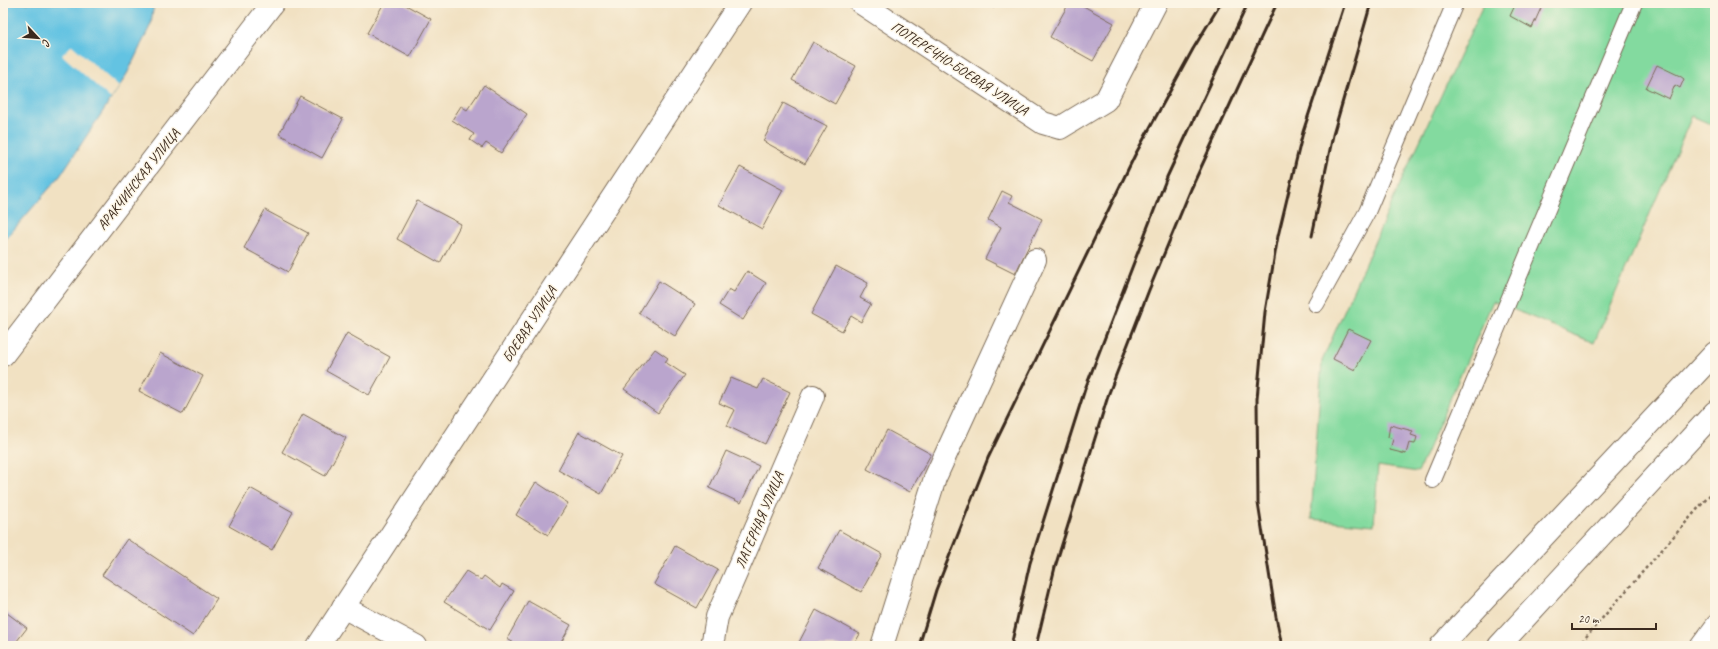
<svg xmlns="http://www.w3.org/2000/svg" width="1718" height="649" font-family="Caveat,sans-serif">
  <rect width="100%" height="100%" fill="#fcf5e5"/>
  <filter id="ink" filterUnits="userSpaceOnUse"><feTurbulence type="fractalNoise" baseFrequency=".025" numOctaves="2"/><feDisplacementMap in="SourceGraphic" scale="8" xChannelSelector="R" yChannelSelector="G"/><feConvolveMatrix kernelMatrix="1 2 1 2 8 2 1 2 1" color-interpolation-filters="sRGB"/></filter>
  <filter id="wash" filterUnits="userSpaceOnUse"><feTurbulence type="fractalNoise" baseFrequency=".012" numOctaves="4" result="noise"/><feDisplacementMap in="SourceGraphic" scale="16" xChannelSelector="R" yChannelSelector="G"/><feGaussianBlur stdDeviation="0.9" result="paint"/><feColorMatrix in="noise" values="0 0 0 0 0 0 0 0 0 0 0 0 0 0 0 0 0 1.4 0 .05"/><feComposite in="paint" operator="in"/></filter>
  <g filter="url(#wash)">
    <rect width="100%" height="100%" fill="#f1e1c2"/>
    <polygon fill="#83da9f" stroke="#5f825e" points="1484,3 1715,3 1715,126 1692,116 1594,343 1493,301 1418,472 1378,466 1374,525 1311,519 1322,361 1404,175"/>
    <polygon fill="#64c3e2" stroke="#507680" points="3,3 154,3 151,24 128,72 119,87 60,176 3,242"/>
    <polygon fill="#f1e1c2" points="72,45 119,87 111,99 62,55"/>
    <g id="blocks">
      <g fill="#baa5cd">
        <polygon points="384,3 402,3 431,19 410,57 367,33"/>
        <polygon points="985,3 997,3 994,8"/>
        <polygon points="1069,3 1078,3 1114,23 1093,61 1050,37"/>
        <polygon points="1516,3 1530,3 1541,8 1532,28 1510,16"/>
        <polygon points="813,42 856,66 835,104 792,80"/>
        <polygon points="1657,65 1680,76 1684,79 1680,88 1675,85 1669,99 1646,88"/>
        <polygon points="484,85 527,114 501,153 486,143 482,148 470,140 474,134 452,120 461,106 467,110"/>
        <polygon points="300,96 343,119 322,158 279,134"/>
        <polygon points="783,103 827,126 805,164 763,141"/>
        <polygon points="740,167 783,190 762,229 719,205"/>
        <polygon points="1002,191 1012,196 1009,202 1042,219 1015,274 985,259 1001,227 988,220"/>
        <polygon points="417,201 461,224 440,263 397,239"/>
        <polygon points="265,210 308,233 288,272 244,248"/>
        <polygon points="836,266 868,283 860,298 871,304 861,322 851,316 842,331 811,314"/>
        <polygon points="747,271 766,283 743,320 719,305 729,289 734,292"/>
        <polygon points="659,281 695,304 675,336 639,313"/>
        <polygon points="1348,329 1371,340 1355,370 1333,359"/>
        <polygon points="347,333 390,357 369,395 326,371"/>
        <polygon points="655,349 668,358 665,362 685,375 658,413 624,389"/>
        <polygon points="160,353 203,376 183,414 139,391"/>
        <polygon points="731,378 758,389 763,379 790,392 765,444 727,426 735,410 719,403"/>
        <polygon points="303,414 346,438 325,476 282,452"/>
        <polygon points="1390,425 1413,431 1411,435 1417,437 1415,444 1409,443 1406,454 1390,450 1393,439 1388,437"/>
        <polygon points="887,430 931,454 910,492 867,469"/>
        <polygon points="579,432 622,456 601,494 558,470"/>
        <polygon points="726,451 759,466 741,503 709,488"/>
        <polygon points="536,482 568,503 548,535 516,515"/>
        <polygon points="250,488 293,512 272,550 229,526"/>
        <polygon points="839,530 882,554 861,592 818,568"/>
        <polygon points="127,539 217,599 193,636 102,575"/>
        <polygon points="675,546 718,570 697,608 654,584"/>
        <polygon points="466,571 481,580 484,576 500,588 502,584 514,591 490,630 444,602"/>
        <polygon points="528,601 571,625 559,646 520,646 507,639"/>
        <polygon points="3,610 27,628 13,646 3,646"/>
        <polygon points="816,610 860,634 853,646 797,646"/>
      </g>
    </g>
  </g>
  <g filter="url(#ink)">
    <use href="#blocks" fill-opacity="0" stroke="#7b6a57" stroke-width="1"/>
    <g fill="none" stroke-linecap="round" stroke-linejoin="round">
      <defs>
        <g id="lane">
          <polyline points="1316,304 1367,212 1455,3"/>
          <polyline points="1433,480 1634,3"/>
          <polyline points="1698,646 1715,623"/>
        </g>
        <g id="street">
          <polyline points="861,3 1043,123 1060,128 1106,100 1156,3"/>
          <polyline points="3,355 273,3"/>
          <polyline points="343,607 416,646"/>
          <polyline points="712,646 717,617 813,396"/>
          <polyline points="882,646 935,478 1035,260"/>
        </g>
        <g id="secondary">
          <polyline points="318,646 740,3"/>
          <polyline points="1441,646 1715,353"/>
          <polyline points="1499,646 1715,412"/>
        </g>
      </defs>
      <use href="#lane" stroke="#7b6a57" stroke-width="18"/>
      <use href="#street" stroke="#7b6a57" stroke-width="24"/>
      <use href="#secondary" stroke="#7b6a57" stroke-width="24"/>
      <polyline stroke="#7b6a57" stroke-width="2.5" stroke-dasharray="3 3" stroke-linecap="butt" points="1578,646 1715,489"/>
      <use href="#lane" stroke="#fff" stroke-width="16"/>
      <use href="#street" stroke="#fff" stroke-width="22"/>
      <use href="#secondary" stroke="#fff" stroke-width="22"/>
      <g stroke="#3b2a1e" stroke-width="3">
        <polyline points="1312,236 1333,135 1371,3"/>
        <polyline points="919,646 936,590 988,458 1135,155 1193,49 1221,3"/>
        <polyline points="1011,646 1030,563 1085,389 1167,177 1248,3"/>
        <polyline points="1036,646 1055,567 1109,393 1149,290 1191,189 1277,3"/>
        <polyline points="1282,646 1276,617 1258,503 1257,399 1265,312 1278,236 1303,132 1345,3"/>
      </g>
    </g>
  </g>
  <g text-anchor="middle" stroke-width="3" stroke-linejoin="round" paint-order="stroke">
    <g font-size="14" fill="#3b2a1e" stroke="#fcf5e5">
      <text transform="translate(960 68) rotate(33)" y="5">ПОПЕРЕЧНО-БОЕВАЯ УЛИЦА</text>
      <text transform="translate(138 179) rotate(-52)" y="5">АРАКЧИНСКАЯ УЛИЦА</text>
      <text transform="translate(529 324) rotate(-57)" y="5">БОЕВАЯ УЛИЦА</text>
      <text transform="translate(759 520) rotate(-67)" y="5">ЛАГЕРНАЯ УЛИЦА</text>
    </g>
  </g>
  <rect width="1718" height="649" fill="none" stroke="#fcf5e5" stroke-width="16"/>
  <g transform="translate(38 38) rotate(116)" stroke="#fcf5e5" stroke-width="3" paint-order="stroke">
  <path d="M0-3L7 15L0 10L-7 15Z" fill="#3b2a1e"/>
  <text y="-6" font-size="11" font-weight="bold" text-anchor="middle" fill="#3b2a1e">С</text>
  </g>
  <path d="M1572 623v6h84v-6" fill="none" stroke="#3b2a1e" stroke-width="2"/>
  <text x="1578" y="623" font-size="12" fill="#3b2a1e" stroke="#fcf5e5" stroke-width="3" paint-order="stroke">20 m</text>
</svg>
